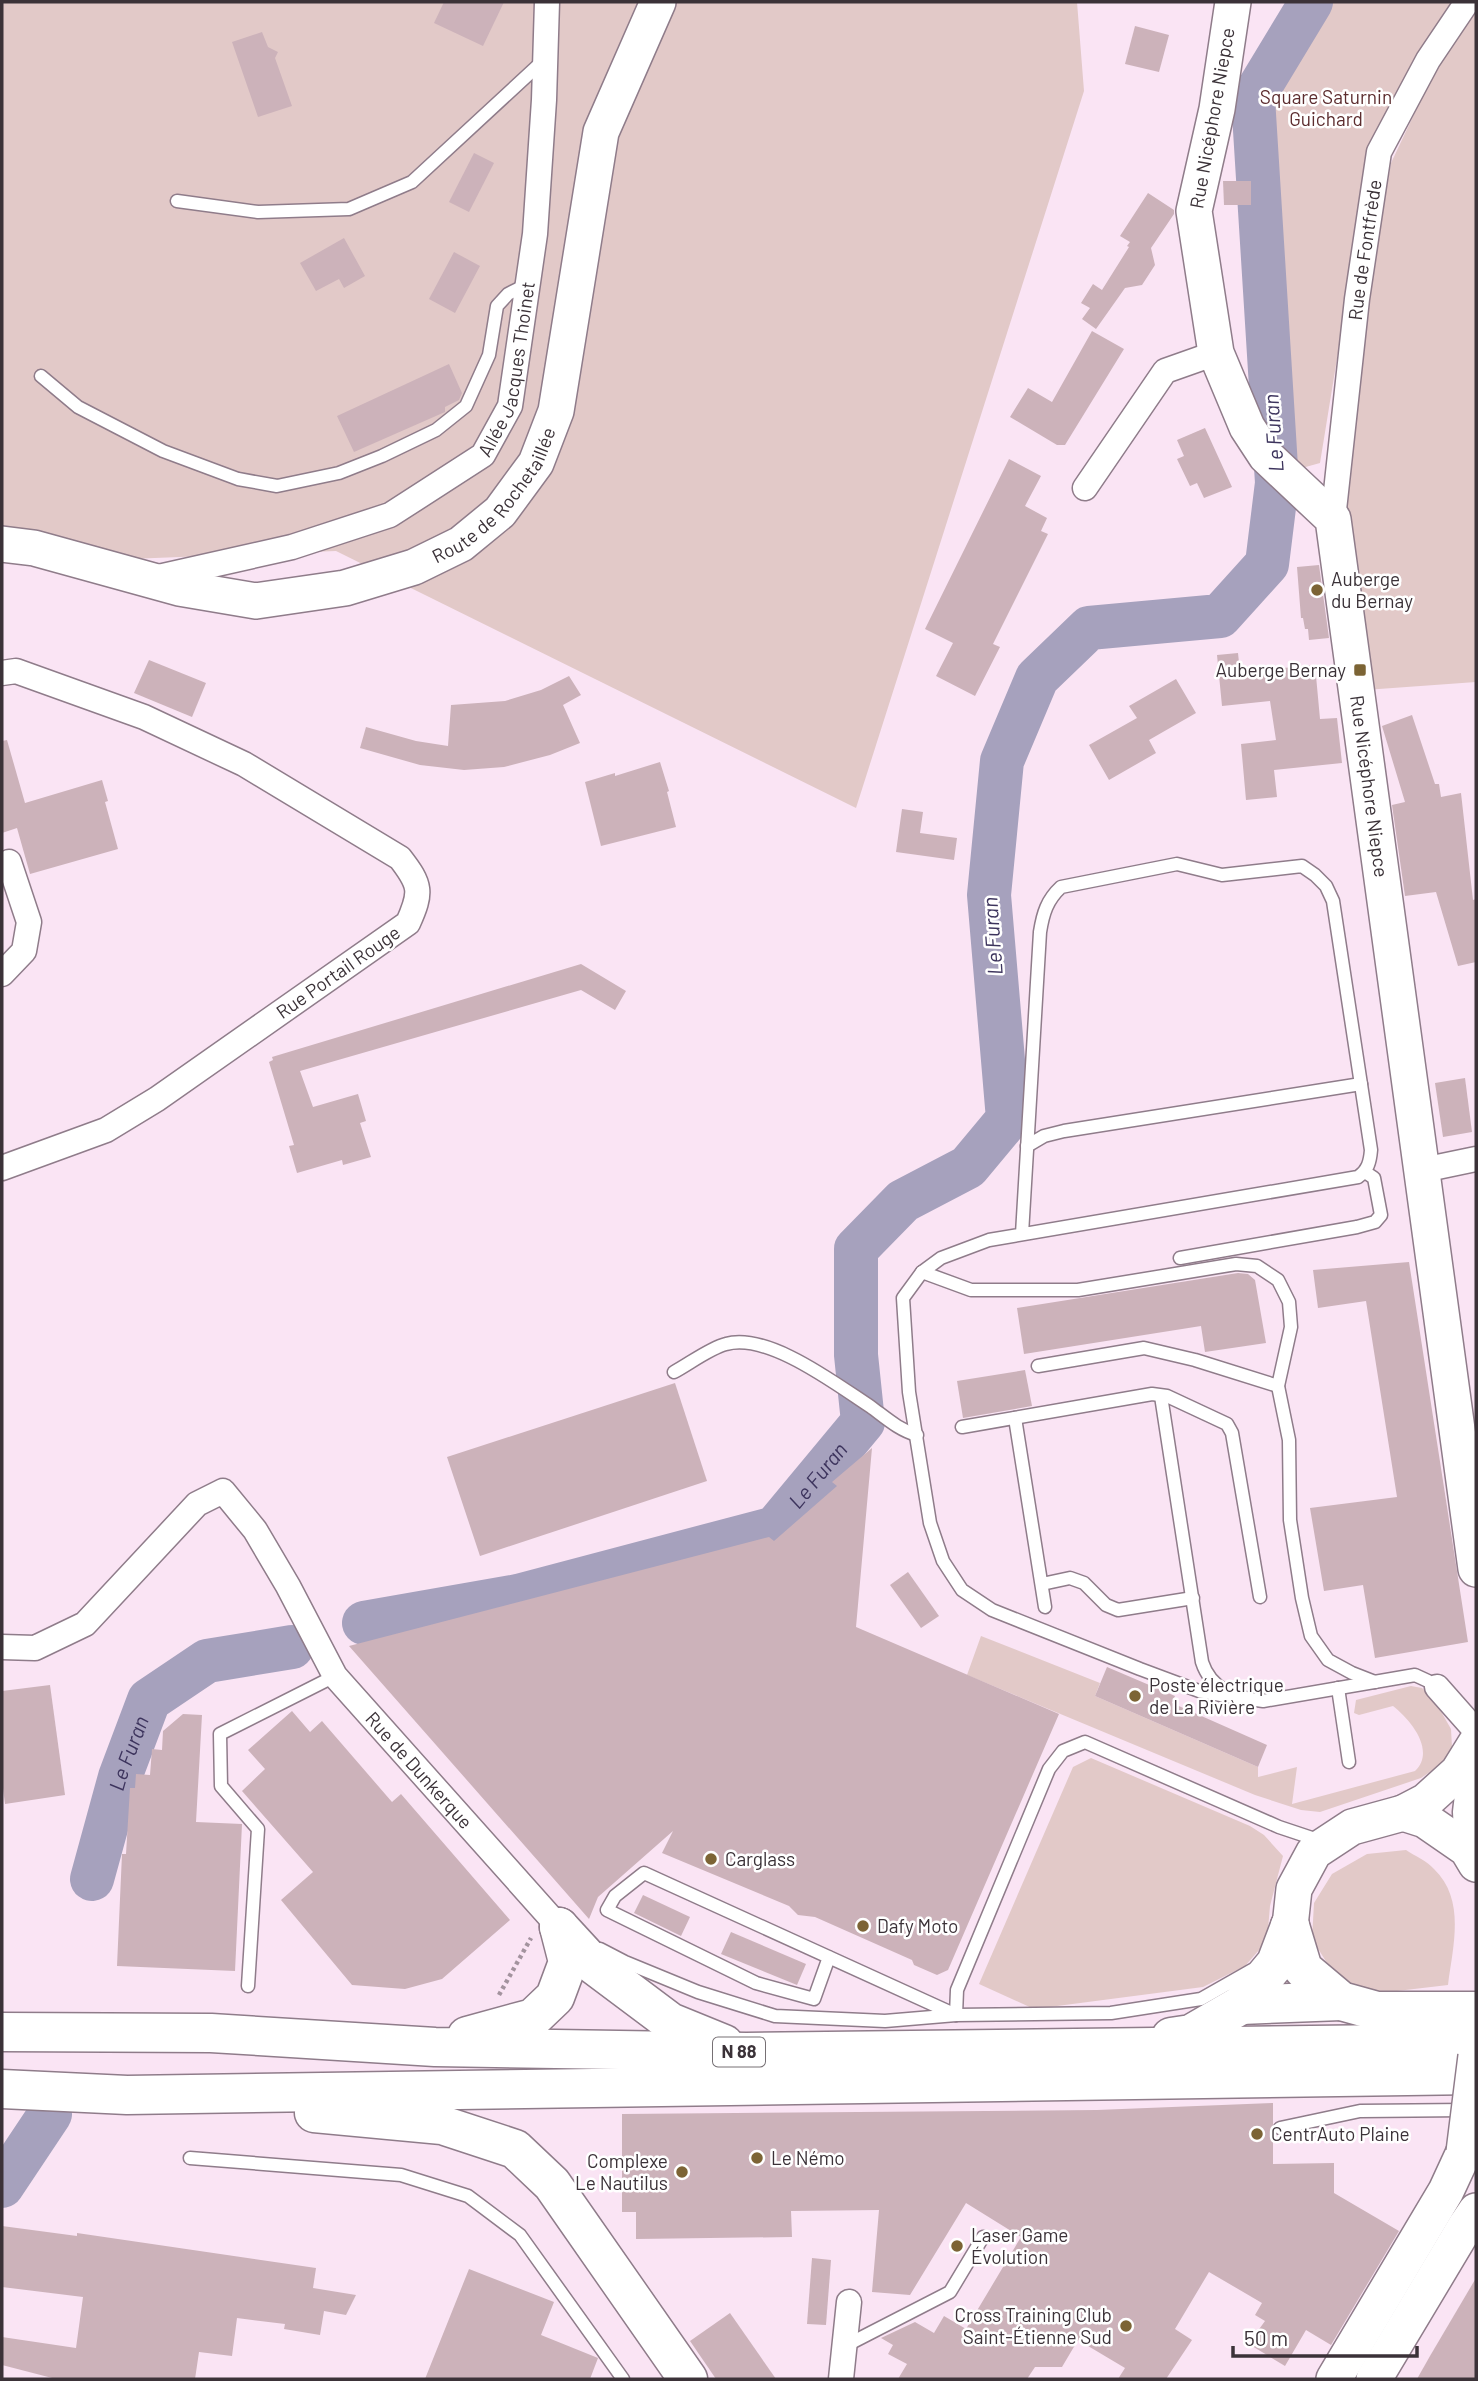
<svg xmlns="http://www.w3.org/2000/svg" width="1478" height="2381" font-family="Barlow,sans-serif">
  <rect width="100%" height="100%" fill="#fae4f4"/>
  <g fill="#e2c9c8">
    <polygon points="2,2 1077,2 1084,91 856,808 336,551 104,560 2,546"/>
    <polygon points="1326,2 1454,2 1406,75 1370,156 1320,463 1302,468 1291,459 1279,353 1267,183 1272,164 1267,143 1267,90"/>
    <polygon points="1476,7 1476,682 1365,690 1343,521 1356,368 1391,163 1435,70"/>
    <path d="M981 1636 1100 1683 1095 1696 1258 1767V1777L1297 1767 1292 1804 1415 1771C1436 1751 1411 1720 1393 1706L1359 1715 1354 1713 1356 1700 1411 1686 1422 1688 1435 1701 1451 1729 1452 1747 1450 1754 1440 1765 1421 1778 1320 1812 1301 1810 1255 1795 967 1675Z"/>
    <polygon points="1091,1758 1250,1826 1264,1835 1283,1856 1270,1906 1267,1941 1245,1966 1203,1987 1034,2009 979,1984 1073,1767"/>
    <path d="M1406 1850C1415 1856 1427 1861 1434 1869 1466 1900 1453 1946 1448 1985L1380 1993 1347 1985 1332 1971 1312 1939 1314 1903 1332 1874 1367 1854Z"/>
  </g>
  <g fill="none" stroke-linecap="round" stroke-linejoin="round">
    <g stroke="#a6a1bd" stroke-width="44">
      <path id="s1" d="M364 1623 518 1596 775 1528 863 1422 856 1355V1249L903 1201 968 1167 1008 1119 989 895 1002 761 1037 678 1089 628 1220 616 1267 564 1277 483 1253 98 1311 2"/>
      <path id="s2" d="M92 1879 120 1777 149 1700 207 1661 292 1647"/>
      <polyline points="2,2186 50,2114"/>
    </g>
  </g>
  <g fill="#ccb2ba">
    <polygon points="444,2 504,2 483,46 434,23"/>
    <polygon points="1135,26 1169,35 1159,72 1125,64"/>
    <polygon points="262,32 268,47 278,52 275,58 292,106 258,117 232,42"/>
    <polygon points="474,153 494,163 469,212 449,202"/>
    <polygon points="1223,181 1251,181 1251,205 1224,205"/>
    <polygon points="1148,193 1174,210 1174,214 1151,248 1155,265 1142,285 1125,288 1096,329 1082,319 1090,308 1081,303 1093,284 1102,290 1129,247 1127,246 1130,242 1120,236"/>
    <polygon points="344,238 365,276 344,288 339,279 316,291 300,263"/>
    <polygon points="454,252 480,266 455,313 429,299"/>
    <polygon points="1092,331 1124,349 1065,445 1057,445 1010,417 1028,388 1052,402"/>
    <polygon points="449,364 462,393 459,400 445,407 445,412 354,452 337,416"/>
    <polygon points="1205,428 1232,487 1204,498 1197,483 1190,486 1177,459 1184,456 1177,440"/>
    <polygon points="1009,459 1041,476 1025,506 1047,518 1041,531 1048,534 993,644 1000,647 975,696 936,676 953,643 925,629"/>
    <polygon points="1319,565 1329,638 1309,640 1308,629 1305,629 1303,618 1301,618 1297,567"/>
    <polygon points="1238,653 1240,672 1315,665 1320,719 1337,718 1342,763 1274,770 1277,797 1246,800 1241,744 1276,740 1270,701 1222,706 1217,655"/>
    <polygon points="149,660 206,683 192,717 134,693"/>
    <polygon points="569,676 581,695 563,705 580,743 550,755 504,767 464,770 420,765 360,748 366,727 416,741 448,746 451,705 505,701 541,690"/>
    <polygon points="1176,679 1196,713 1149,740 1156,753 1109,780 1089,745 1137,718 1129,706"/>
    <polygon points="1412,715 1435,784 1439,784 1441,797 1461,793 1473,900 1476,899 1476,962 1458,966 1436,892 1405,896 1392,805 1405,802 1382,726"/>
    <polygon points="7,740 25,803 102,780 108,801 105,802 118,849 30,874 17,828 2,833 2,741"/>
    <polygon points="660,762 669,791 667,792 676,827 601,846 585,782 615,773 615,776"/>
    <polygon points="902,809 923,812 920,833 957,838 954,860 896,852"/>
    <polygon points="581,964 626,991 615,1010 581,990 300,1071 313,1107 358,1094 366,1121 360,1123 371,1157 343,1165 342,1160 297,1173 289,1146 294,1145 269,1062 273,1060 272,1057"/>
    <polygon points="1465,1078 1472,1132 1443,1137 1435,1083"/>
    <polygon points="1409,1262 1468,1642 1375,1658 1363,1585 1324,1591 1310,1508 1397,1497 1366,1301 1318,1308 1313,1270"/>
    <polygon points="1238,1273 1248,1274 1255,1280 1266,1343 1205,1352 1201,1326 1024,1354 1017,1308"/>
    <polygon points="1025,1370 1032,1406 963,1418 957,1381"/>
    <polygon points="675,1383 707,1481 480,1556 447,1457"/>
    <polygon points="872,1448 856,1627 1059,1714 948,1970 937,1975 914,1965 912,1960 815,1917 798,1915 789,1906 662,1853 673,1831 598,1897 589,1919 349,1646 769,1537 774,1541 837,1486 832,1482"/>
    <polygon points="908,1572 939,1616 921,1628 890,1585"/>
    <polygon points="1107,1667 1175,1696 1172,1703 1267,1745 1258,1767 1095,1696"/>
    <polygon points="50,1685 65,1795 5,1804 2,1780 2,1691"/>
    <polygon points="292,1711 310,1732 322,1721 392,1802 401,1794 510,1920 442,1979 405,1989 352,1985 281,1900 313,1872 242,1791 265,1769 248,1750"/>
    <polygon points="183,1714 202,1715 196,1822 242,1824 235,1971 117,1966 122,1854 126,1854 130,1788 135,1788 136,1774 150,1775 152,1749 162,1750 163,1731"/>
    <polygon points="643,1895 690,1917 681,1936 634,1913"/>
    <polygon points="731,1932 806,1964 797,1985 721,1954"/>
    <polygon points="1273,2103 1273,2164 1334,2163 1334,2193 1399,2231 1331,2345 1306,2330 1285,2366 1252,2346 1260,2334 1257,2332 1265,2321 1255,2315 1262,2303 1209,2272 1175,2329 1192,2340 1166,2379 1118,2379 1125,2368 1078,2340 1062,2367 1035,2367 1027,2379 898,2379 907,2364 888,2354 893,2345 881,2338 915,2322 934,2333 944,2316 966,2329 1021,2237 966,2203 910,2295 872,2292 879,2210 791,2211 792,2237 636,2239 636,2212 622,2212 622,2114 1097,2110"/>
    <polygon points="2,2226 77,2236 77,2233 316,2268 313,2288 356,2295 346,2315 324,2311 320,2335 284,2329 285,2324 237,2318 232,2356 199,2352 195,2379 56,2379 2,2365 2,2337 76,2348 83,2297 2,2287"/>
    <polygon points="812,2258 831,2260 826,2325 807,2324"/>
    <polygon points="469,2269 554,2302 541,2335 598,2358 590,2379 425,2379"/>
    <polygon points="1476,2278 1476,2379 1417,2379 1430,2356"/>
    <polygon points="730,2313 776,2379 716,2379 690,2341"/>
  </g>
  <g fill="none" stroke-linecap="round" stroke-linejoin="round">
    <defs>
      <g id="lane">
        <polyline points="177,201 258,212 349,209 412,182 544,60"/>
        <polyline points="41,376 78,407 163,451 238,479 277,486 339,473 382,456 436,430 466,406 489,355 497,306 508,294 528,284"/>
        <polyline points="1027,1146 1044,1136 1064,1131 1361,1084"/>
        <path d="M1022 1234 1040 932C1043 913 1047 900 1061 887L1177 864 1222 875 1302 866 1315 875 1326 886 1333 901 1371 1150C1370 1162 1368 1170 1358 1177L989 1240 941 1258 922 1272 903 1298 909 1392 930 1523 943 1561 962 1590 992 1610 1140 1669 1199 1691 1243 1699"/>
        <polyline points="1180,1258 1357,1227 1375,1222 1381,1215 1374,1178 1365,1172"/>
        <polyline points="922,1272 971,1290 1078,1290 1236,1264 1257,1266 1278,1280 1289,1302 1291,1327 1278,1386 1289,1440 1290,1520 1302,1598 1311,1636 1328,1660 1352,1673 1375,1682"/>
        <polyline points="1038,1366 1144,1348 1195,1360 1278,1386"/>
        <path d="M674 1372C689 1364 710 1348 726 1344 768 1332 837 1385 871 1407 886 1418 899 1430 917 1435"/>
        <path d="M1161 1396 1202 1662C1211 1690 1236 1698 1263 1701L1415 1675 1428 1681 1437 1687"/>
        <polyline points="1015,1418 1045,1607"/>
        <polyline points="962,1427 1152,1394 1167,1396 1227,1424 1232,1433 1260,1597"/>
        <polyline points="1042,1584 1070,1578 1084,1583 1106,1605 1118,1610 1193,1598"/>
        <polyline points="1338,1688 1349,1762"/>
        <polyline points="600,1949 625,1962 698,1992 775,2016 885,2021 956,2015 1111,2013 1201,1999 1252,1970"/>
        <polyline points="829,1957 814,1999 756,1983 607,1910 615,1896 644,1873 956,2015"/>
        <polyline points="248,1986 258,1829 221,1786 220,1734 335,1676"/>
        <polyline points="956,2015 957,1990 1049,1769 1063,1751 1085,1742 1279,1827 1321,1841"/>
        <polyline points="1280,2128 1360,2111 1467,2110"/>
        <polyline points="190,2158 401,2175 468,2196 520,2235 623,2379"/>
        <polyline points="845,2346 950,2292 983,2237"/>
      </g>
      <g id="street">
        <polyline points="1085,488 1165,371 1216,353"/>
        <path id="s3" d="M1333 519 1357 299 1379 152 1428 60 1467 2"/>
        <path id="s4" d="M154 578 292 547 390 515 483 455 510 406 535 234 544 100 547 2"/>
        <path d="M2 673 16 671 144 717 244 764 400 858C421 885 422 892 408 923L157 1099 106 1130 2 1168"/>
        <polyline points="2,974 24,951 29,922 9,862"/>
        <polyline points="1423,1170 1476,1159"/>
        <path id="s5" d="M2 1647 35 1648 85 1624 197 1504 223 1491 255 1530 288 1586 335 1676 559 1927"/>
        <polyline points="1437,1687 1476,1731"/>
        <polyline points="1467,1849 1465,1812 1472,1754"/>
        <polyline points="841,2379 849,2302"/>
      </g>
      <g id="secondary">
        <path id="s6" d="M1233 2 1217 109 1194 211 1216 353 1247 427 1266 456 1333 519 1476 1569"/>
        <path id="s7" d="M2 544 34 548 179 588 256 601 345 588 414 567 461 544 500 512 536 463 556 411 601 132 658 2"/>
        <polyline points="1403,1813 1425,1820 1467,1849 1476,1864"/>
        <polyline points="1290,1926 1294,1889 1314,1852 1352,1827 1403,1813 1426,1801 1458,1772 1476,1743"/>
        <polyline points="1334,2379 1446,2191 1464,2152"/>
        <polyline points="1374,2379 1465,2227 1476,2211"/>
      </g>
      <g id="highway">
        <polyline points="1290,1926 1303,1969 1341,2001 1377,2011 1476,2011"/>
        <polyline points="559,1927 594,1965 670,2022 724,2044"/>
        <polyline points="1241,2005 1341,2001"/>
        <polyline points="2,2032 211,2033 435,2047 746,2052 1476,2043"/>
        <polyline points="467,2036 533,2018 555,1997 568,1962 559,1927"/>
        <polyline points="1171,2037 1191,2034 1241,2005 1276,1963 1290,1926"/>
        <polyline points="2,2089 127,2095 1476,2075"/>
        <polyline points="314,2113 442,2125 515,2149 552,2184 688,2379"/>
      </g>
    </defs>
    <use href="#lane" stroke="#8f7c8a" stroke-width="15"/>
    <use href="#street" stroke="#8f7c8a" stroke-width="27"/>
    <use href="#secondary" stroke="#8f7c8a" stroke-width="38"/>
    <use href="#highway" stroke="#8f7c8a" stroke-width="41"/>
    <polyline stroke="#a3939e" stroke-width="4.5" stroke-dasharray="3.5 3.5" stroke-linecap="butt" points="499,1995 531,1938"/>
    <use href="#lane" stroke="#fff" stroke-width="12"/>
    <use href="#street" stroke="#fff" stroke-width="24"/>
    <use href="#secondary" stroke="#fff" stroke-width="35"/>
    <use href="#highway" stroke="#fff" stroke-width="38"/>
    <defs>
      <polyline id="secondary-bridge" points="1464,2152 1476,2056"/>
    </defs>
    <use href="#secondary-bridge" stroke="#8f7c8a" stroke-width="38" stroke-linecap="butt"/>
    <use href="#secondary-bridge" stroke="#fff" stroke-width="35"/>
  </g>
  <g fill="#7c6435" stroke="#fff" stroke-width="2.5">
    <circle cx="1317" cy="590" r="7"/>
    <rect x="1353" y="663" width="14" height="14" rx="3.5"/>
    <circle cx="1135" cy="1696" r="7"/>
    <circle cx="711" cy="1859" r="7"/>
    <circle cx="863" cy="1926" r="7"/>
    <circle cx="1257" cy="2134" r="7"/>
    <circle cx="757" cy="2158" r="7"/>
    <circle cx="682" cy="2172" r="7"/>
    <circle cx="957" cy="2246" r="7"/>
    <circle cx="1126" cy="2326" r="7"/>
  </g>
  <g text-anchor="middle" stroke-width="5" stroke-linejoin="round" paint-order="stroke">
    <rect fill="#fff" stroke="#767074" stroke-width="2" x="713" y="2037.5" width="52" height="29" rx="5"/>
    <g font-size="18" font-weight="bold" fill="#3b3238">
      <text x="739" y="2058">N 88</text>
    </g>
    <g font-size="19" fill="#5c2c2e" stroke="#fff">
      <text x="1326" y="104">Square Saturnin<tspan x="1326" dy="22">Guichard</tspan></text>
    </g>
    <g font-size="19" fill="#3b3238" stroke="#fff">
      <text transform="translate(1212 118) rotate(-80)" y="7">Rue Nicéphore Niepce</text>
      <text dy="7" stroke="none"><textPath href="#s3" startOffset="271">Rue de Fontfrède</textPath></text>
      <text dy="7" stroke="none"><textPath href="#s4" startOffset="446">Allée Jacques Thoinet</textPath></text>
      <text dy="7" stroke="none"><textPath href="#s7" startOffset="534">Route de Rochetaillée</textPath></text>
      <text dy="7" stroke="none"><textPath href="#s6" startOffset="833">Rue Nicéphore Niepce</textPath></text>
      <text transform="translate(338 972) rotate(-35)" y="7">Rue Portail Rouge</text>
      <text dy="7" stroke="none"><textPath href="#s5" startOffset="625">Rue de Dunkerque</textPath></text>
    </g>
    <g font-size="19" fill="#3b3238" stroke="#fff" text-anchor="start">
      <text x="1331" y="586">Auberge<tspan x="1331" dy="22">du Bernay</tspan></text>
      <text x="1346" y="677" text-anchor="end">Auberge Bernay</text>
      <text x="1149" y="1692">Poste électrique<tspan x="1149" dy="22">de La Rivière</tspan></text>
      <text x="725" y="1866">Carglass</text>
      <text x="877" y="1933">Dafy Moto</text>
      <text x="1271" y="2141">CentrAuto Plaine</text>
      <text x="771" y="2165">Le Némo</text>
      <text x="668" y="2168" text-anchor="end">Complexe<tspan x="668" dy="22">Le Nautilus</tspan></text>
      <text x="971" y="2242">Laser Game<tspan x="971" dy="22">Évolution</tspan></text>
      <text x="1112" y="2322" text-anchor="end">Cross Training Club<tspan x="1112" dy="22">Saint-Étienne Sud</tspan></text>
    </g>
    <g font-size="21" font-style="italic" fill="#3d345d" stroke="#fff">
      <text transform="translate(1274 433) rotate(-94)" y="7">Le Furan</text>
      <text transform="translate(993 936) rotate(-94)" y="7">Le Furan</text>
      <text dy="7" stroke="none"><textPath href="#s1" startOffset="490">Le Furan</textPath></text>
      <text dy="7" stroke="none"><textPath href="#s2" startOffset="131">Le Furan</textPath></text>
    </g>
  </g>
  <rect width="1478" height="2381" fill="none" stroke="#3b3238" stroke-width="7"/>
  <path d="M1233 2346v10h184v-10" fill="none" stroke="#3b3238" stroke-width="3.5"/>
  <text x="1244" y="2346" font-size="21" fill="#3b3238" stroke="#ffffff" stroke-width="5" paint-order="stroke">50 m</text>
</svg>
